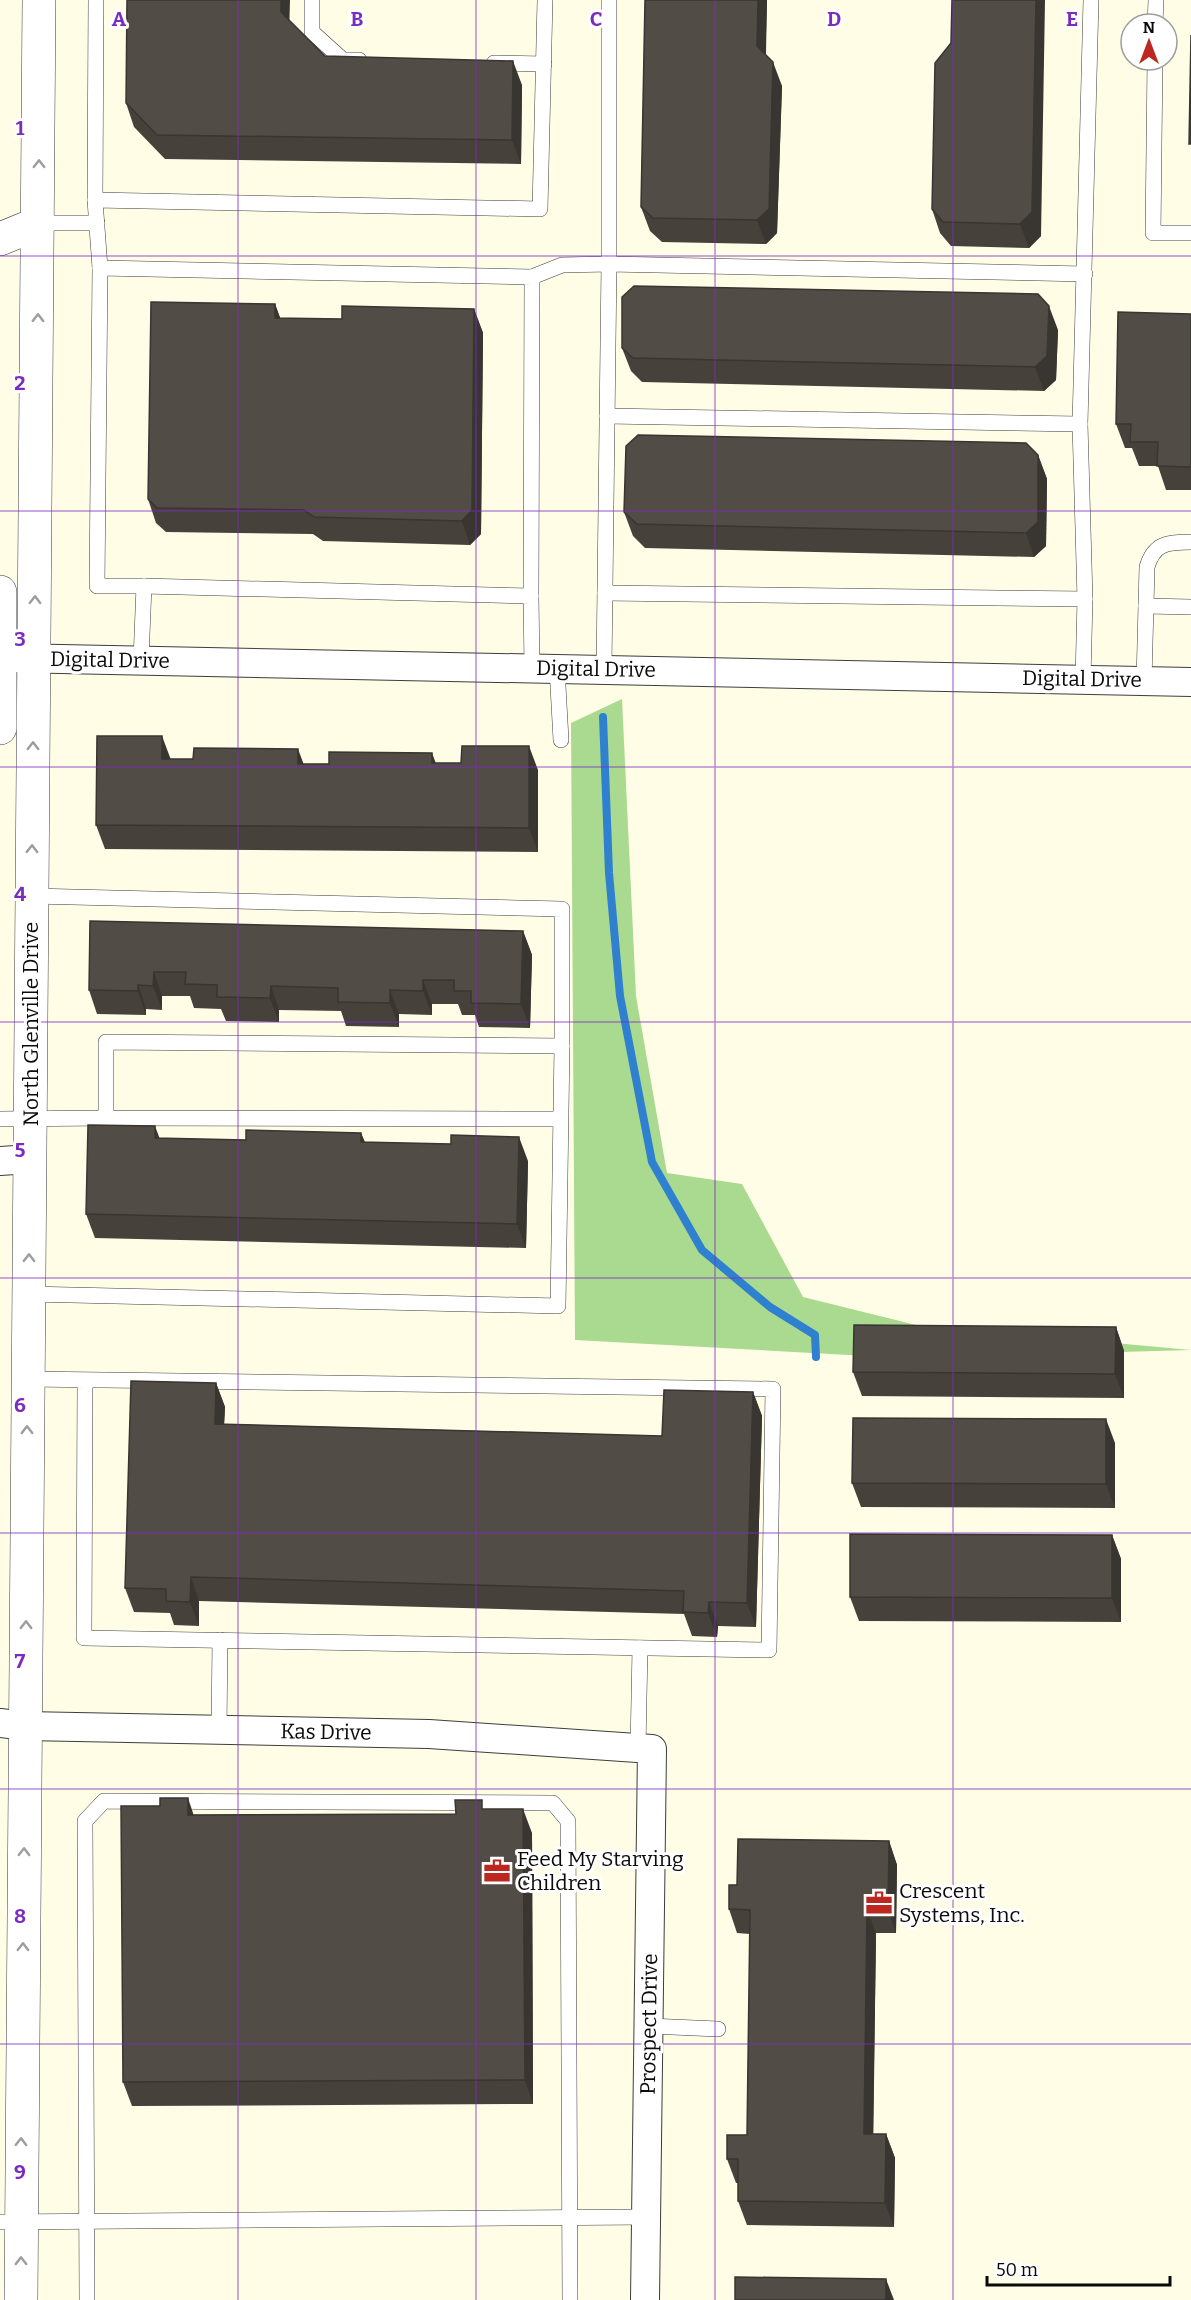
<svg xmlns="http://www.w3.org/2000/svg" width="1191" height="2300" font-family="Bitter,serif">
  <rect width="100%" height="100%" fill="#fffde6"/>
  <polygon fill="#aada8f" points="622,699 636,996 667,1173 742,1184 803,1297 916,1325 1191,1350 904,1358 575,1340 571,723"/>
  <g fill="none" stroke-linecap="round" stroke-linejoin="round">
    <polyline stroke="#2f81d0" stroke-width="8" points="603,717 609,873 620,996 652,1162 702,1250 770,1307 815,1335 816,1357"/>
    <defs>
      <g id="service">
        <polyline points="312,0 312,32 343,60 359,60"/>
        <polyline points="1155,24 1156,0"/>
        <polyline points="1155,60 1153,233 1191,233"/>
        <polyline points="494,63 544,64"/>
        <polyline points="95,200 96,0"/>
        <polyline points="39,223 97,223"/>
        <polyline points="100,268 95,200 540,209 545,0"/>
        <polyline points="532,277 562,265 609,264 1085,274"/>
        <polyline points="607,416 1080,424"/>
        <polyline points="144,586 97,586 100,268 532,277 531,596"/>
        <polyline points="605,593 1085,599"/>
        <polyline points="1146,606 1191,607"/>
        <polyline points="141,660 144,586 531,596 532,667"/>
        <polyline points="557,668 561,740"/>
        <polyline points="604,669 609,264 609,0"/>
        <polyline points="1083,679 1085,599 1080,424 1091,0"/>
        <path d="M1144 681 1147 567C1154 543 1168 542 1191 542"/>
        <polyline points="32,896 562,909 562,1046"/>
        <polyline points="0,1119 106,1118"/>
        <polyline points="28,1294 558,1306 562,1046 106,1042 106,1118 560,1119"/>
        <polyline points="28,1379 773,1389 769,1650 84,1638 85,1380"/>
        <polyline points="219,1730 220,1640"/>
        <polyline points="638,1748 640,1648"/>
        <polyline points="649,2026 718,2029"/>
        <polyline points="0,2222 646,2217"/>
        <polyline points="87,2300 85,1821 104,1801 553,1803 568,1821 570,2300"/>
      </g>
      <g id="minor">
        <polyline points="12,658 1191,682"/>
        <polyline points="0,1161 30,1159"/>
        <polyline points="0,1723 25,1726 429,1734 652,1749 645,2300"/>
      </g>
      <g id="tertiary">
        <polyline points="0,239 39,223"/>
        <polyline points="0,592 0,728"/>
        <polyline points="21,2300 39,0"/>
      </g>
    </defs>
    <use href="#service" stroke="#3d3d3d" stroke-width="16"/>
    <use href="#minor" stroke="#3d3d3d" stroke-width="30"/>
    <use href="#tertiary" stroke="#3d3d3d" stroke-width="34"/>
    <use href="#service" stroke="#fff" stroke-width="15"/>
    <use href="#minor" stroke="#fff" stroke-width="28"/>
    <use href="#tertiary" stroke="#fff" stroke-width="33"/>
  </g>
  <g fill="#47413c">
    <polygon points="645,0 767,0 766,55 782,86 777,233 766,244 662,242 650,231 641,207"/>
    <polygon points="290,21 325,56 522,85 521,164 165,159 134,127 126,103"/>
    <polygon points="951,43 1041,236 1029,248 951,246 940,233 932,209"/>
    <polygon points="275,304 280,318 342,319 474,309 483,333 481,534 470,545 323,541 313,534 166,532 156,523 148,499"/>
    <polygon points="1191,314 1191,490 1166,490 1158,466 1139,466 1132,448 1125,448 1116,424"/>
    <polygon points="1058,330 1056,380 1044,391 642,382 631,371 622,348"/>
    <polygon points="1038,455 1047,479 1046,546 1034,557 645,548 633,536 624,512"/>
    <polygon points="171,759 304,764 461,763 538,770 538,852 105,849 96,825"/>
    <polygon points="90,921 523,931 532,955 530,1028 479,1027 475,1015 462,1015 458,1004 432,1004 432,1015 399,1014 399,1027 346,1026 341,1011 279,1010 279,1022 226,1021 221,1009 194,1008 190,996 162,996 162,1010 146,1009 146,1015 97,1014 89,990"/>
    <polygon points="361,1133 365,1142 528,1161 526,1248 95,1238 86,1214 160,1138 246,1140"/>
    <polygon points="1116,1327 1124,1351 1124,1398 862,1396 853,1372"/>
    <polygon points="216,1383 225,1407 224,1424 662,1436 753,1392 762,1416 756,1627 718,1626 717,1637 692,1636 684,1614 199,1601 199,1626 174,1625 170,1613 134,1612 125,1588"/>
    <polygon points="1115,1443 1115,1508 861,1507 852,1483"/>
    <polygon points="1112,1535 1121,1559 1121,1622 859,1621 850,1597"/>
    <polygon points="485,1809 532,1833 533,2104 132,2106 123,2082 194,1815 456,1814"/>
    <polygon points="889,1841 897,1865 896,1933 876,1933 873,2134 886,2134 895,2158 894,2227 747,2225 738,2201 738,2183 736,2183 727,2159 747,2135 750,1934 737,1933 729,1909 737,1885"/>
  </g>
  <g fill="#393531">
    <polygon points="281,0 290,0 289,36 281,12"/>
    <polygon points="758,0 767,0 765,70 757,46"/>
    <polygon points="1036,0 1045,0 1041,236 1029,248 1020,224"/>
    <polygon points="513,61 522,85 521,164 512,140"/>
    <polygon points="773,62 782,86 777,233 766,244 757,220"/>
    <polygon points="275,304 284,328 275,318"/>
    <polygon points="1049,306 1058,330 1056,380 1044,391 1035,367"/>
    <polygon points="474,309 483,333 481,534 470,545 462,521"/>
    <polygon points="1038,455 1047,479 1046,546 1034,557 1026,533"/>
    <polygon points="162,736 171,760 162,759"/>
    <polygon points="529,746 538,770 538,852 529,828"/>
    <polygon points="298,749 307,773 298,764"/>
    <polygon points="432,753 441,777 432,763"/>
    <polygon points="523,931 532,955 530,1028 521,1004"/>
    <polygon points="154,972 162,996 162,1010 153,986"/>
    <polygon points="423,980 432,1004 432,1015 423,991"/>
    <polygon points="138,985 146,1009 146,1015 138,991"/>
    <polygon points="271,986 279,1010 279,1022 270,998"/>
    <polygon points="390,990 399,1014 399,1027 390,1003"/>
    <polygon points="155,1126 164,1150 155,1138"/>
    <polygon points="361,1133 370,1156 361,1142"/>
    <polygon points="519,1137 528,1161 526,1248 517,1224"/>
    <polygon points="1116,1327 1124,1351 1124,1398 1115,1374"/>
    <polygon points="216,1383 225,1407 223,1448 215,1424"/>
    <polygon points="753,1392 762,1416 756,1627 747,1603"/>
    <polygon points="1106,1419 1115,1443 1115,1508 1106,1484"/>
    <polygon points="1112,1535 1121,1559 1121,1622 1112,1598"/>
    <polygon points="191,1577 199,1601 199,1626 190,1602"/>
    <polygon points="709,1602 718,1626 717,1637 708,1613"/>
    <polygon points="188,1798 196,1822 188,1815"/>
    <polygon points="523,1809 532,1833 533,2104 525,2080"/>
    <polygon points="889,1841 897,1865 896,1933 888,1909"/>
    <polygon points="867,1909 876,1933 873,2158 864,2134"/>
    <polygon points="886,2134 895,2158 894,2227 885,2203"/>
    <polygon points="886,2279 894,2300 886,2300"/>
  </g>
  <g fill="#524c46" stroke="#393531" stroke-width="1.5">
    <polygon points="127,0 281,0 281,12 325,56 513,61 512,140 157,135 126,103"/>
    <polygon points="645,0 758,0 757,46 773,62 769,209 757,220 653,218 641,207"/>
    <polygon points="952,0 1036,0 1032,212 1020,224 943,222 932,209 935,63 951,43"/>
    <polygon points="1191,35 1191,144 1189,144"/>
    <polygon points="634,286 1038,294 1049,306 1047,356 1035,367 633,358 622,348 622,297"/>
    <polygon points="151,302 275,304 275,318 342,319 342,306 474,309 472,510 462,521 314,517 304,510 157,508 148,499"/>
    <polygon points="1118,312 1191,314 1191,467 1157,466 1158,442 1130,442 1131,424 1116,424"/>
    <polygon points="638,435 1026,443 1038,455 1038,522 1026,533 637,524 624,512 626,446"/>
    <polygon points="97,736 162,736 162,759 193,759 194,748 298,749 298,764 329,764 329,752 432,753 432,763 461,763 462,746 529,746 529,828 96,825"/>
    <polygon points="90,921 523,931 521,1004 471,1003 471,991 454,991 454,980 423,980 423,991 390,990 390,1003 338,1002 338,988 271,986 270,998 217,997 217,985 185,984 186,972 154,972 153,986 138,985 138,991 89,990"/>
    <polygon points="88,1125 155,1126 155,1138 246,1140 246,1130 361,1133 361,1142 451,1144 451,1135 519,1137 517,1224 86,1214"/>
    <polygon points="854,1325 1116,1327 1115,1374 853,1372"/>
    <polygon points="131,1381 216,1383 215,1424 662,1436 664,1390 753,1392 747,1603 709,1602 708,1613 683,1612 684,1591 191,1577 190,1602 166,1601 166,1589 125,1588"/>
    <polygon points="853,1418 1106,1419 1106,1484 852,1483"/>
    <polygon points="850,1534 1112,1535 1112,1598 850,1597"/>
    <polygon points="160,1798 188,1798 188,1815 456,1814 455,1800 482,1800 482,1809 523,1809 525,2080 123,2082 121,1806 160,1806"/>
    <polygon points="738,1839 889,1841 888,1909 867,1909 864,2134 886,2134 885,2203 738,2201 738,2159 727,2159 727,2135 747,2135 750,1910 729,1909 729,1885 737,1885"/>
    <polygon points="735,2277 886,2279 886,2300 735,2300"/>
  </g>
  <defs><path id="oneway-chevron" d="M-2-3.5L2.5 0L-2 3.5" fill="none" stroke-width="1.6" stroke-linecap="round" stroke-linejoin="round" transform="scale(1.5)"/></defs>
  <g stroke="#9d9d9d">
    <use href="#oneway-chevron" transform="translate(39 164) rotate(-90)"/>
    <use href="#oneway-chevron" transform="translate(38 318) rotate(-89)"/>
    <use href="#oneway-chevron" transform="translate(35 600) rotate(-89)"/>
    <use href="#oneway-chevron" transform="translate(33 746) rotate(-90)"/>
    <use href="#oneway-chevron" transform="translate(32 849) rotate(-89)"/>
    <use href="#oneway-chevron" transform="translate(29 1258) rotate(-89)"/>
    <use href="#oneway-chevron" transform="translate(27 1430) rotate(-90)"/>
    <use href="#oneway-chevron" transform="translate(26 1625) rotate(-90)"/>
    <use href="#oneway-chevron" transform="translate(24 1852) rotate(-89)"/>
    <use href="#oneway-chevron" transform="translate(23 1947) rotate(-89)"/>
    <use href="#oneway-chevron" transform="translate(21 2142) rotate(-89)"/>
    <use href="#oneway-chevron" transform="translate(21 2261) rotate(-90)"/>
  </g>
  <path fill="none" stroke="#7b2cbf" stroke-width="1.5" stroke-opacity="0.55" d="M238 0V2300M476 0V2300M715 0V2300M953 0V2300M0 256H1191M0 511H1191M0 767H1191M0 1022H1191M0 1278H1191M0 1533H1191M0 1789H1191M0 2044H1191"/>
  <defs>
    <symbol id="office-bare" viewBox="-9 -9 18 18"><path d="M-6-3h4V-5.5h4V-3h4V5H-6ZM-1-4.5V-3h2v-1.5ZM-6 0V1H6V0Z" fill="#bc2720" stroke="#fff" stroke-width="2.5" paint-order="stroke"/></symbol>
  </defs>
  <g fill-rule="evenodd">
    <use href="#office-bare" x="478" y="1852" width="38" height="38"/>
    <use href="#office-bare" x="860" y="1884" width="38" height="38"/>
  </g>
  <g text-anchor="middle" stroke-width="6" stroke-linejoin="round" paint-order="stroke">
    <g font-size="21" fill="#0a0a0a" stroke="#fff">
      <text transform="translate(110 660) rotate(1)" y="7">Digital Drive</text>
      <text transform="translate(596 669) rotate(1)" y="7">Digital Drive</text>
      <text transform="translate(1082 679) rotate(1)" y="7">Digital Drive</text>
      <text transform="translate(31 1024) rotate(-90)" y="7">North Glenville Drive</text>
      <text transform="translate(326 1732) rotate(1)" y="7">Kas Drive</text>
      <text transform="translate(649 2024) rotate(-89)" y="7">Prospect Drive</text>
    </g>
    <g font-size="21" fill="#0a0a0a" stroke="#fff" text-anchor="start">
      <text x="517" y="1866">Feed My Starving<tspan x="517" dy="24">Children</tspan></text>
      <text x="899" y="1898">Crescent<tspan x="899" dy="24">Systems, Inc.</tspan></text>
    </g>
  </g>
  <g font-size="20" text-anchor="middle" font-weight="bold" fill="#7b2cbf" stroke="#fff" stroke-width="6" stroke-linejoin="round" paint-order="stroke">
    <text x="119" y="26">A</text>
    <text x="357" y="26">B</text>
    <text x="596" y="26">C</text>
    <text x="834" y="26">D</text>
    <text x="1072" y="26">E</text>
    <text x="20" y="135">1</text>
    <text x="20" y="390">2</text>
    <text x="20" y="646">3</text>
    <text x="20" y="901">4</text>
    <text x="20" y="1157">5</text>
    <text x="20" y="1412">6</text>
    <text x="20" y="1668">7</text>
    <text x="20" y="1923">8</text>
    <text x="20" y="2179">9</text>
  </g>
  <g transform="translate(1149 42)"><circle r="28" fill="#ffffff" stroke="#9d9d9d" stroke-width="1.5"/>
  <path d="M0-4.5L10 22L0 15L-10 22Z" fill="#bc2720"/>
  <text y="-9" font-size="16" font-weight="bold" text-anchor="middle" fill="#0a0a0a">N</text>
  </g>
  <path d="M987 2276v9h183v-9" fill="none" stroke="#0a0a0a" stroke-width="3"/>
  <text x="996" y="2276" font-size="18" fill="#0a0a0a" stroke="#ffffff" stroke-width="4.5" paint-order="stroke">50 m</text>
</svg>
